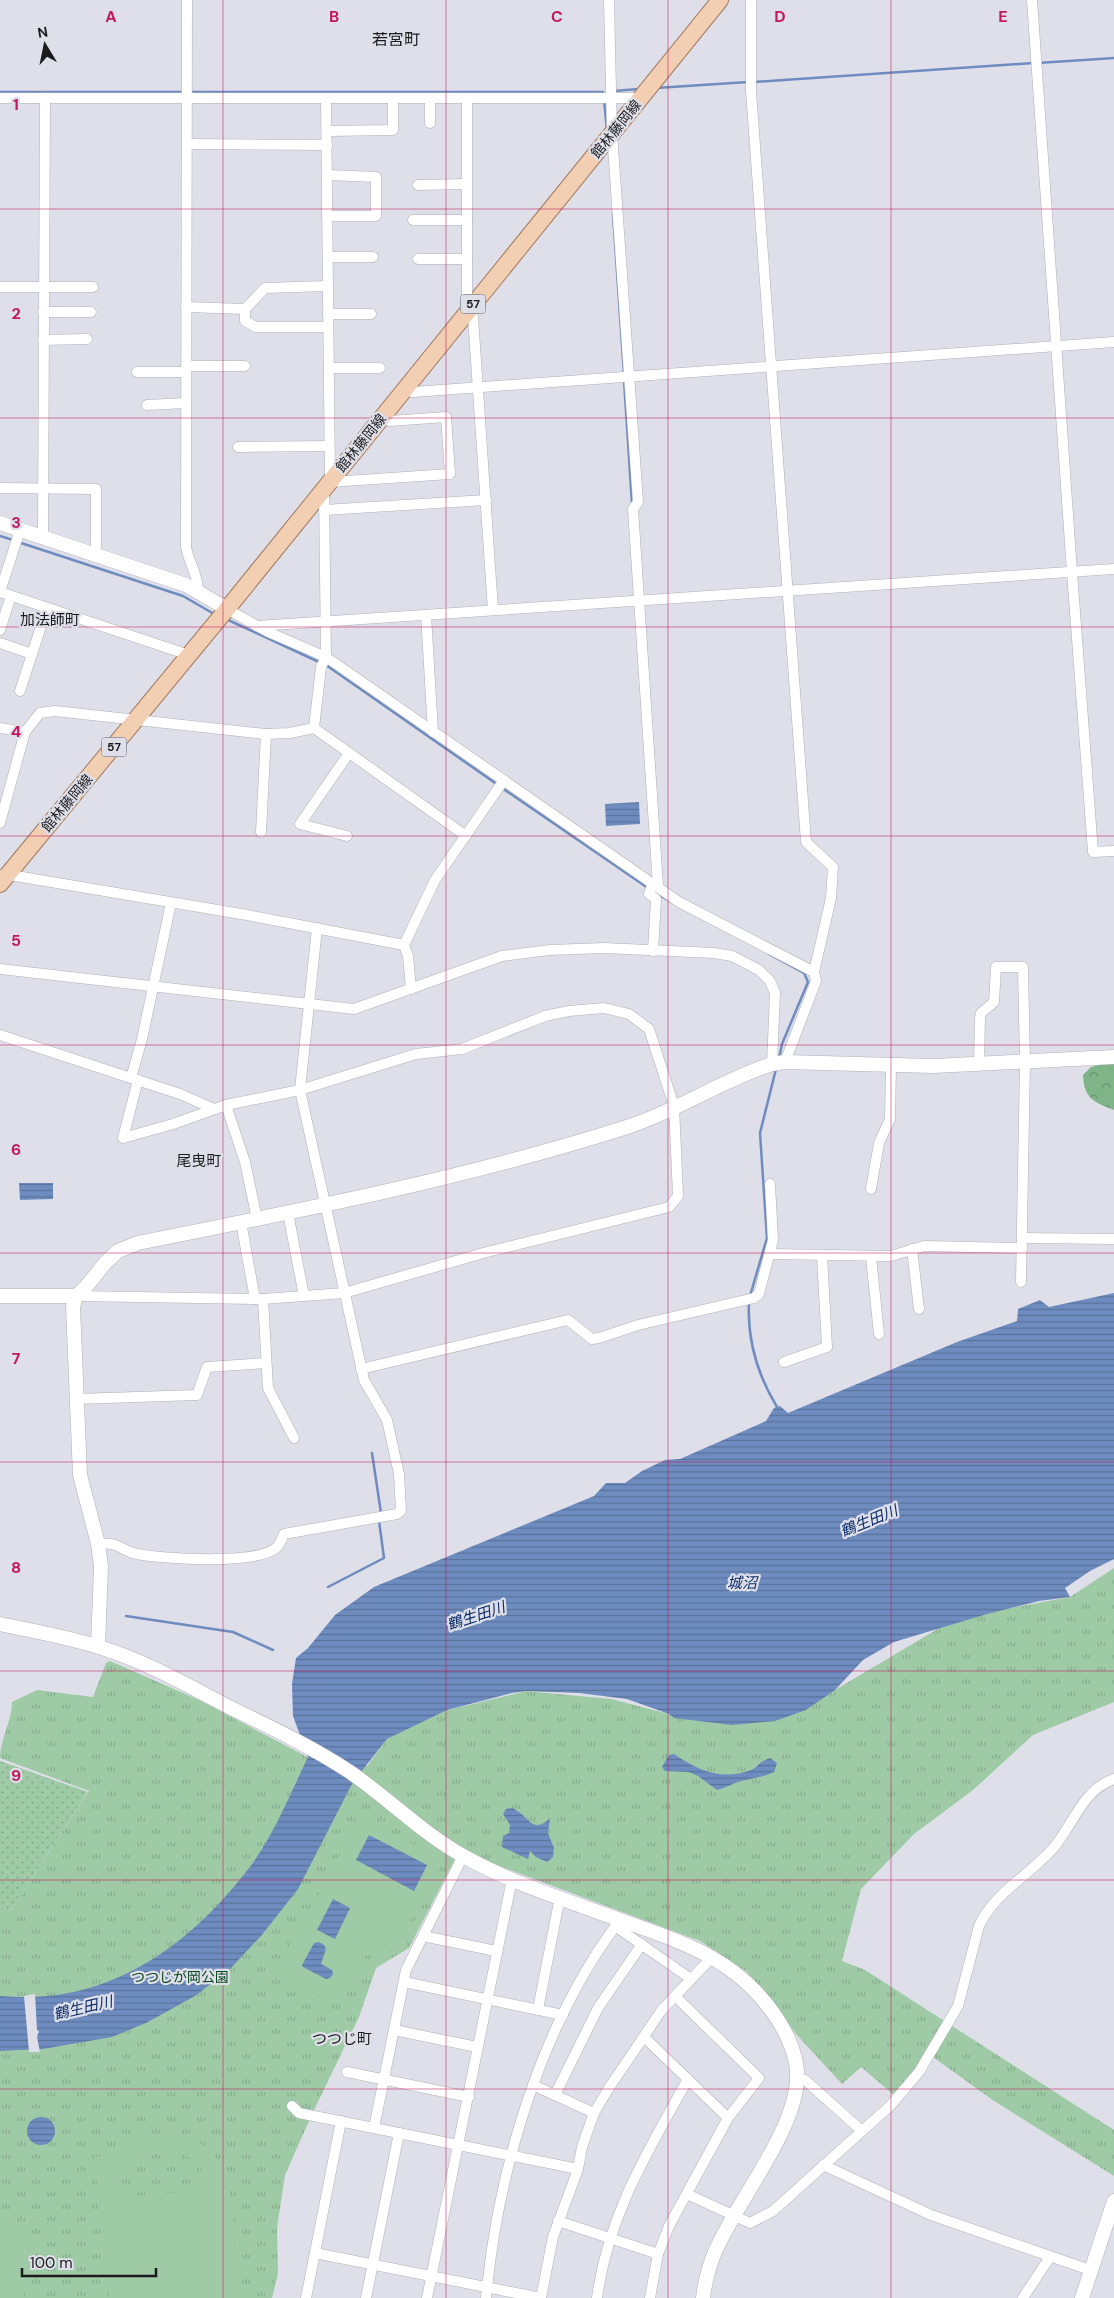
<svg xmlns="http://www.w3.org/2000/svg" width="1114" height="2298" font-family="'DM Sans','Noto Sans JP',sans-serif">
  <defs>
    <pattern id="grass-dots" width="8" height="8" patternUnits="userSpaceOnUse" patternTransform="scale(1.25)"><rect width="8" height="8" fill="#9fcaa6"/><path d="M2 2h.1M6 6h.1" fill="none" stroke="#88ad8e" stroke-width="1.8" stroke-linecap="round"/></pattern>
    <pattern id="forest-crowns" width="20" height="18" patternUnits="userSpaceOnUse" patternTransform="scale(1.25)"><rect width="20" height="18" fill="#7eb488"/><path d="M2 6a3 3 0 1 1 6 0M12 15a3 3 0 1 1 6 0" fill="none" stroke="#66926f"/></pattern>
    <pattern id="park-tufts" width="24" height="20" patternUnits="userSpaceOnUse" patternTransform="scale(1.25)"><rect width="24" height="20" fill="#9fcaa6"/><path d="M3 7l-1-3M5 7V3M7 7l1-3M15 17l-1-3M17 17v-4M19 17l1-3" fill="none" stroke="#88ad8e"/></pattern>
    <pattern id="water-rules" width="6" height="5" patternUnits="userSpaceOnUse" patternTransform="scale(1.25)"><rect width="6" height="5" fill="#6e8cc0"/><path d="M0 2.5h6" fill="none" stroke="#5a729b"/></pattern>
  </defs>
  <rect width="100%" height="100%" fill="#dedfe8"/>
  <polygon fill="url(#grass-dots)" points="0,1761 88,1792 11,1910 0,1907"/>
  <path fill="url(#forest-crowns)" d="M1103 1064H1114V1110C1093 1102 1084 1098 1083 1075L1091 1067Z"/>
  <path fill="url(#park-tufts)" d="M1114 1568V1702L1033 1735 973 1790 914 1834 861 1889 842 1961 865 1970 1114 2130V2176L994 2101 933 2057 895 2096 861 2067 842 2084 796 2034 780 2012 747 1972 700 1941 459 1851 409 1948 376 1968 359 2017 313 2112 285 2175 277 2228 278 2273 272 2298H0V1907L11 1910 89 1791 0 1758C0 1738 12 1722 12 1702L37 1690 93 1697 106 1663 110 1661 199 1700 319 1763 367 1766 387 1739 444 1711 526 1691 611 1699 669 1714 763 1721 835 1690 956 1618 1070 1597Z"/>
  <g fill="#9fcaa6" fill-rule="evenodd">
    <polygon points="361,1818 444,1860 401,1937 368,1953 334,2004 275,1972"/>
    <path d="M162 2134C226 2137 230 2180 234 2232 235 2254 237 2276 238 2298H109L94 2157 114 2155 135 2141ZM164 2150C189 2152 205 2166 211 2190L118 2197C120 2170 138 2153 164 2150Z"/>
    <path d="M0 2213C6 2218 13 2223 18 2229 31 2248 30 2277 23 2298H0Z"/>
  </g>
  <g fill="url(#water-rules)">
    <polygon points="639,802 640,824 606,826 605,804"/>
    <polygon points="19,1183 53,1183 53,1199 20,1200"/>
    <path d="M1114 1293V1559L1090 1571 1065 1588 1070 1597 1039 1601 987 1614 894 1642 863 1660 835 1690 806 1710 775 1721 732 1725 674 1718 669 1714 627 1699 579 1693 526 1691 512 1693 447 1710 387 1739 353 1782 298 1889 261 1936 229 1970 195 1996 146 2023 112 2037 43 2049 0 2051V1996C106 2006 187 1949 249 1868 274 1835 290 1794 308 1757L293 1716 292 1684 296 1658 308 1648 335 1615 374 1587 594 1496 606 1483H625L642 1471 665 1460 680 1459 766 1421 774 1408 780 1406 788 1413 957 1342 1017 1321 1018 1309 1040 1300 1049 1307Z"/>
    <path d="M674 1754C698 1771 723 1781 751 1770 759 1767 758 1762 770 1758L777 1763 774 1772C763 1777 753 1778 741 1781 733 1783 726 1788 717 1790L698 1776 689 1772 665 1771 662 1767 669 1755Z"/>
    <path d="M512 1808C529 1815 532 1836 550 1818L548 1833 554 1848 553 1857 547 1862 536 1857 530 1851 528 1859 502 1847 503 1836 509 1833 510 1825 503 1814 506 1809Z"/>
    <polygon points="369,1835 427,1865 414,1891 356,1860"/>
    <polygon points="333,1899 350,1908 335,1939 317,1930"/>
    <polygon points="319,1942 324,1945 326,1949 321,1964 332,1970 333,1974 330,1978 326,1979 303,1967 302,1965 314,1943"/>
    <circle cx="41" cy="2131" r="14"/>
  </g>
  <polygon fill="#dedfe8" points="35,1994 37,2030 39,2031 37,2037 40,2052 29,2052 24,1996"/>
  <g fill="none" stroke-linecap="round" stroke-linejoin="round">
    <g stroke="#6e8cc0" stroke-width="2.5">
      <polyline points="1038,63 1114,58"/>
      <polyline points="754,82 1033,63"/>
      <polyline points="656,88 748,82"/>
      <polyline points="614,91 639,89"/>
      <polyline points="0,92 183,92"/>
      <polyline points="189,92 603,92 603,95"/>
      <polyline points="604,100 607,130"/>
      <polyline points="613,213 624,374"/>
      <polyline points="624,380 632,504"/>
      <polyline points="0,536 13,540"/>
      <polyline points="18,542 183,596 214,614"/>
      <polyline points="226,619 321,663"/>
      <polyline points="326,665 498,785"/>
      <polyline points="502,788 648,888"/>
      <polyline points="657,894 670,901"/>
      <polyline points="769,954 804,973 808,982 782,1044 779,1059"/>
      <polyline points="750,1296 767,1238 760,1133 776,1069"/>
      <path d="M749 1302C747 1341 757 1374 777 1407"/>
      <polyline points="372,1453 381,1513"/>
      <polyline points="328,1587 384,1558 379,1521"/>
      <polyline points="126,1616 233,1632 273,1650"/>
    </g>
    <defs>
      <g id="street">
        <path d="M187 0 186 547C189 564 198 573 198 591"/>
        <polyline points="609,0 612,133 638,502 633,509 658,886"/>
        <polyline points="751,0 751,91 806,842 833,867 831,898 814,972"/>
        <polyline points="1032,0 1072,572 1093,852 1114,851"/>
        <polyline points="0,98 641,98"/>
        <polyline points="326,99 330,482 450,474 446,417 389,421 382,417"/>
        <polyline points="467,99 467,300 473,317 493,610"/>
        <polyline points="430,123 430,99"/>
        <polyline points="327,131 393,130 393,99"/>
        <polyline points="187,144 327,145"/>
        <polyline points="327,175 376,177 376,216 327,216"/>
        <polyline points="418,185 466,184"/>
        <polyline points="413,220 467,220"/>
        <polyline points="328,257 373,257"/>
        <polyline points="418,259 467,259"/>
        <polyline points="0,287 93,287"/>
        <polyline points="186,307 245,309 265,288 328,286"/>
        <polyline points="245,309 245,321 256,327 328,327"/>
        <polyline points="43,312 91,312"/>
        <polyline points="328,314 371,314"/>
        <polyline points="43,340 87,339"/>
        <polyline points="186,366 245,366"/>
        <polyline points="329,368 380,368"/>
        <polyline points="137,372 186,372"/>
        <polyline points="403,390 413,392 1114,342"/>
        <polyline points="147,405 186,403"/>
        <polyline points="238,447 329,446"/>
        <polyline points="0,488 96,489 96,546 94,554"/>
        <polyline points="324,510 486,500"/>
        <polyline points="20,530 0,592 189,655"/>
        <polyline points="43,538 45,98"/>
        <polyline points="227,609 268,632 326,657 679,902 814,972 816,981 785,1062"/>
        <polyline points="426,615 433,732"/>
        <polyline points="257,626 1114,569"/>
        <polyline points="0,630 11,596"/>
        <polyline points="0,643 32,654"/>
        <polyline points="20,691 47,608"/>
        <polyline points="0,728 25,732"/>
        <polyline points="314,728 466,836"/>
        <polyline points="0,823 25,732 40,713 55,711 266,734 290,733 314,728 321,667 326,657 324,490"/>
        <polyline points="261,832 266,734"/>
        <polyline points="347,836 300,824 349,753"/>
        <polyline points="4,874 247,915 404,945"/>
        <polyline points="653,883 649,894 656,899 653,951"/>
        <polyline points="171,903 142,1039 131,1078 180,1094 214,1109"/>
        <polyline points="0,969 354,1009 502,956 550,950 604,948 714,953 732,956 759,970 770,981 775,993 772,1064"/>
        <polyline points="411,989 408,956 404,945 435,880 504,780"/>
        <polyline points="0,1035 131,1078"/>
        <polyline points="979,1065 980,1018 981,1013 994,1002 996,967 1023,967 1025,1063 1021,1282"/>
        <polyline points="226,1105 245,1162 257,1219"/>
        <polyline points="871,1189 879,1143 890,1119 891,1066"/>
        <polyline points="288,1213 304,1296"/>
        <polyline points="241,1222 255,1299"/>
        <polyline points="1023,1238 1114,1239"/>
        <polyline points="912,1249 919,1309"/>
        <polyline points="771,1254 891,1256 924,1246 1022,1248"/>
        <polyline points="871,1257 879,1334"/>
        <polyline points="76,1296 263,1299 344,1293 487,1252 669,1207 678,1196 674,1106 649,1029 629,1014 604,1008 569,1011 545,1016 462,1049 416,1054 300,1090 226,1105 173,1124 123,1138 138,1080"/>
        <polyline points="263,1299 268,1388 294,1438"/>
        <polyline points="784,1362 827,1347 822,1256"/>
        <polyline points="361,1369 568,1320 592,1339 599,1338 638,1325 754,1298 759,1294 773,1240 770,1184"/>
        <polyline points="76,1399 197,1395 207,1367 266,1363"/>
        <path d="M98 1544C120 1541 120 1551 137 1554 162 1559 260 1565 277 1547 280 1544 282 1538 284 1534L397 1514 401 1511 399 1474 387 1420 364 1380 300 1090 317 928"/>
        <polyline points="615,1926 691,1979"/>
        <polyline points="423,1936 496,1951"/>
        <polyline points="404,1982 563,2015"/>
        <polyline points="538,2009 560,1897"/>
        <polyline points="394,2030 477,2047"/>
        <polyline points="644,2037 728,2118"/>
        <polyline points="347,2072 469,2097"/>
        <polyline points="798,2078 805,2080 862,2131"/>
        <polyline points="533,2085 594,2113"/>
        <polyline points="555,2095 598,2008 642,1944"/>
        <polyline points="292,2106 299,2113 578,2169"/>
        <polyline points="374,2128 406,1970 463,1856"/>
        <polyline points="823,2165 931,2215 1090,2270"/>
        <path d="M687 2194 750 2223 773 2211 862 2131 890 2106 919 2072 958 2006 979 1926C995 1891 1031 1875 1055 1846 1075 1821 1083 1790 1114 1779"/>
        <polyline points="558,2221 658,2254"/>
        <polyline points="315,2253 541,2298"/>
        <polyline points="306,2298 341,2121"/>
        <polyline points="366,2298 399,2133"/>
        <polyline points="427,2298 512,1879"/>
        <path d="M486 2298C498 2169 541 2024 620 1920"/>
        <polyline points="541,2298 553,2237 578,2169 582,2147 594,2113 609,2088 661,2011 713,1956"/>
        <path d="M597 2298C608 2215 648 2151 688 2079"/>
        <polyline points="650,2298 658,2254 669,2226 728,2118 759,2078 675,1996"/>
        <polyline points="1023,2298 1050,2257"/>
      </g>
      <g id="secondary">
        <polyline points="0,523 186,585 227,609"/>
        <polyline points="0,1296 76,1296"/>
        <path d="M0 1624C33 1631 67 1637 99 1647 145 1661 187 1685 229 1707 270 1727 312 1747 350 1772 389 1799 423 1834 465 1857 512 1883 565 1900 615 1918 675 1940 731 1955 771 2010 783 2026 792 2043 796 2063 807 2119 737 2199 715 2252 709 2266 705 2282 703 2298"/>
        <path d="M98 1646 101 1566 98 1544 80 1475 73 1307 76 1296 85 1288 106 1262 118 1251 138 1243C302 1210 467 1178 627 1127 677 1111 722 1080 772 1064L785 1062 933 1066 1114 1057"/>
        <polyline points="1082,2298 1114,2201"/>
      </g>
      <polyline id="primary" points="0,884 227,609 720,0"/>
    </defs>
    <use href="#street" stroke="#b0b0b9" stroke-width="11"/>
    <use href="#secondary" stroke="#b0b0b9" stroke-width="15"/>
    <use href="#primary" stroke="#a27a5e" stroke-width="18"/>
    <use href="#street" stroke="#fff" stroke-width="10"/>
    <use href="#secondary" stroke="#fff" stroke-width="14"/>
    <use href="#primary" stroke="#f2ceb3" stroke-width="16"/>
  </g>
  <path fill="none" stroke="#c2185b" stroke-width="1" stroke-opacity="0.55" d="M223 0V2298M446 0V2298M668 0V2298M891 0V2298M0 209H1114M0 418H1114M0 627H1114M0 836H1114M0 1045H1114M0 1253H1114M0 1462H1114M0 1671H1114M0 1880H1114M0 2089H1114"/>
  <g text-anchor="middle" stroke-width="4.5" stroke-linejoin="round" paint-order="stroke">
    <g fill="#dedfe8" stroke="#56565b" stroke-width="1">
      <rect x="460.5" y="294.5" width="25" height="19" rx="4"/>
      <rect x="101.5" y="737.5" width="25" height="19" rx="4"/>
    </g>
    <g font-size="12" font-weight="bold" fill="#1b1b1e">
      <text x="473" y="308">57</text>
      <text x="114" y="751">57</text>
    </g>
    <g font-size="14" fill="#1b1b1e" stroke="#dedfe8">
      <text transform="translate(616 129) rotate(-51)" y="5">館林藤岡線</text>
      <text transform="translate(361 443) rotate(-51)" y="5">館林藤岡線</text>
      <text transform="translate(67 803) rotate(-50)" y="5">館林藤岡線</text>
    </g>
    <g font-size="14" fill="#09491f" stroke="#dedfe8">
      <text x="180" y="1982">つつじが岡公園</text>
    </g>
    <g font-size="15" fill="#1b1b1e" stroke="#dedfe8">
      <text x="50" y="625">加法師町</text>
      <text x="199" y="1166">尾曳町</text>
      <text x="342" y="2044">つつじ町</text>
    </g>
    <g font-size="15" font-style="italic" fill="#092c6a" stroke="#dedfe8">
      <text transform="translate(869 1521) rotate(-22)" y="5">鶴生田川</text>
      <text x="742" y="1588">城沼</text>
      <text transform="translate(476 1616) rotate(-18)" y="5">鶴生田川</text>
      <text transform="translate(83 2008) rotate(-13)" y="5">鶴生田川</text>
    </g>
    <g font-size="16" fill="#1b1b1e" stroke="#dedfe8">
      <text x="396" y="45">若宮町</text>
    </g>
  </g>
  <g font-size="16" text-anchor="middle" font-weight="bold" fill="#c2185b" stroke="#dedfe8" stroke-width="4.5" stroke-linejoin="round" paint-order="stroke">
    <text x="111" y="22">A</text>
    <text x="334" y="22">B</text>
    <text x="557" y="22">C</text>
    <text x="780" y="22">D</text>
    <text x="1003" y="22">E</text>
    <text x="16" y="110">1</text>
    <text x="16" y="319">2</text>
    <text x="16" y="528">3</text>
    <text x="16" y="737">4</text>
    <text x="16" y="946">5</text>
    <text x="16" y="1155">6</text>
    <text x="16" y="1364">7</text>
    <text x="16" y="1573">8</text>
    <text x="16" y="1781">9</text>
  </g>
  <g transform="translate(45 45) rotate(350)" stroke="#dedfe8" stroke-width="4" paint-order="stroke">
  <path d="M0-4L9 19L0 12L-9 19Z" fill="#1b1b1e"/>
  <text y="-8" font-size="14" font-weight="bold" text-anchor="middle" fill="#1b1b1e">N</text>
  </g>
  <path d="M22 2268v8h134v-8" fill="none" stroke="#1b1b1e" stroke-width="2.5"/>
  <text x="30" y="2268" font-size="15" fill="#1b1b1e" stroke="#dedfe8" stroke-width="4" paint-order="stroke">100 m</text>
</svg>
